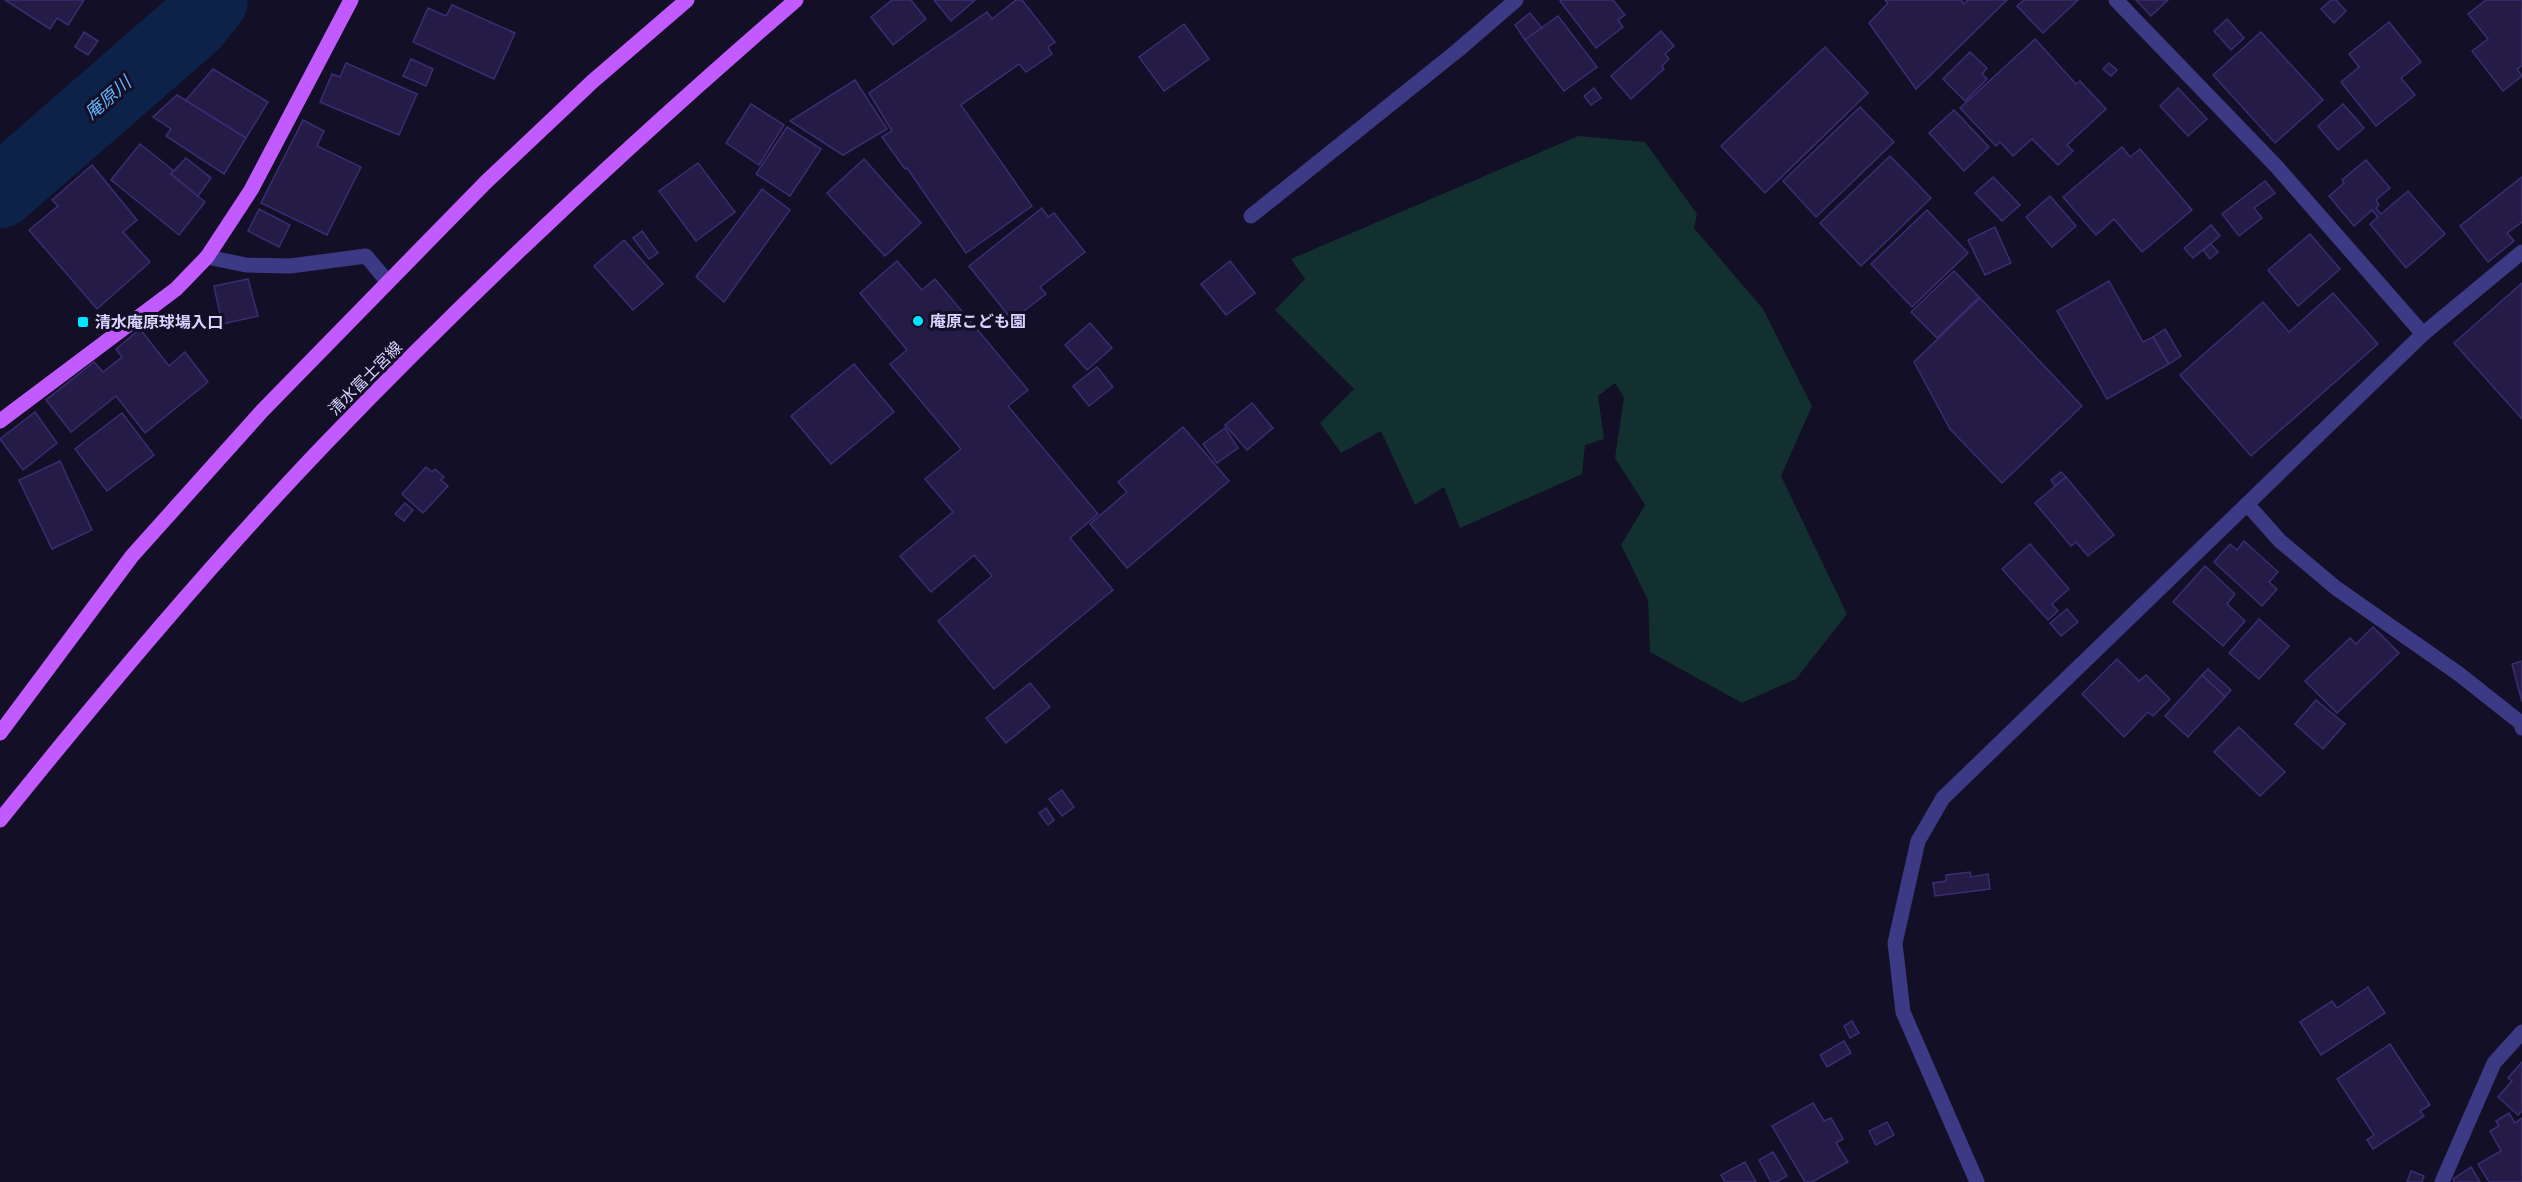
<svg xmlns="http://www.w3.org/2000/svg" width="2522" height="1182" font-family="Raleway,'Noto Sans JP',sans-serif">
  <rect width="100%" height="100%" fill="#130f26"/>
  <polygon fill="#12302f" points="1578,136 1645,142 1697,214 1694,228 1763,309 1812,406 1781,476 1847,614 1796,679 1742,703 1650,652 1648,600 1621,545 1645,505 1615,458 1624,398 1615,383 1598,396 1604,439 1585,445 1582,474 1460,528 1444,487 1415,505 1381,431 1341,453 1320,423 1354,389 1275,310 1305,279 1291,259"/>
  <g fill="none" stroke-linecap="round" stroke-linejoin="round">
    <polyline stroke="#0c2248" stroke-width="72" points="0,192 194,23 212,0"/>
  </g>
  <g fill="#241b47" stroke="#3b2d73" stroke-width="1.5">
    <polygon points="5,0 84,0 68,25 57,18 50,29"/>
    <polygon points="892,0 911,0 926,19 893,45 871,17"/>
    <polygon points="934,0 975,0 951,21"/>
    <polygon points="1016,0 1022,0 1055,42 1048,47 1052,54 1026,72 1019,64 961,105 1032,206 966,253 907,168 905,169 882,137 892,131 869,93 987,12 992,19"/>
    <polygon points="1561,0 1613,0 1625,15 1618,20 1623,27 1596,48 1560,1"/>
    <polygon points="1885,0 1961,0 1964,4 1968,0 2007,0 1916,89 1869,23 1888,3"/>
    <polygon points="2024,0 2078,0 2043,33 2017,6"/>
    <polygon points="2136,0 2168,0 2151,16"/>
    <polygon points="2331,0 2336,0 2346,11 2334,23 2321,9"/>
    <polygon points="2486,0 2522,0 2522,66 2517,69 2522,76 2503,91 2472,51 2488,39 2468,14"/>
    <polygon points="452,5 515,33 494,79 413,42 428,8 446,16"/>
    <polygon points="1530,13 1542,28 1525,40 1515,25"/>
    <polygon points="1558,16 1597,67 1564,91 1525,40"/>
    <polygon points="2227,19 2244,38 2231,50 2214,31"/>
    <polygon points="2389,22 2421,62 2401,78 2415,95 2376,126 2341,82 2359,67 2349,54"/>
    <polygon points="1184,24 1209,59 1164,91 1139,57"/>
    <polygon points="1661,31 1674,46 1665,54 1669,59 1662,66 1664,69 1631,99 1611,76"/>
    <polygon points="84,32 98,41 88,55 75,47"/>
    <polygon points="2261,32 2323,100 2275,143 2213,75"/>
    <polygon points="2035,39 2076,84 2080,81 2106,109 2067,145 2073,151 2058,165 2032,139 2013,156 2000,142 1996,146 1960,108"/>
    <polygon points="1825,47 1868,93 1765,193 1721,146"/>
    <polygon points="1970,52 1987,68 1982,74 1987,79 1965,101 1943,79"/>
    <polygon points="411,59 433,69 426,86 403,76"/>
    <polygon points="346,63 417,94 399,135 320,102 332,74 340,77"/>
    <polygon points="2109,63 2117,70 2111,76 2103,69"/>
    <polygon points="213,69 268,102 246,138 185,101"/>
    <polygon points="855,80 887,129 843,155 790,121"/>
    <polygon points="1594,88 1601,98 1591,105 1584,96"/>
    <polygon points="2178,88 2207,119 2188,136 2160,106"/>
    <polygon points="177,95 246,138 224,174 166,136 171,129 153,117"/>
    <polygon points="751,104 784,125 759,165 726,143"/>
    <polygon points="2343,104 2364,128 2338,150 2318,126"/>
    <polygon points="1860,107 1894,142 1816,217 1783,181"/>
    <polygon points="1954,110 1989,147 1964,171 1929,133"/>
    <polygon points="303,120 324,131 317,146 361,167 327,235 261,203"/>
    <polygon points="787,127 821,149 790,196 756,174"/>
    <polygon points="140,144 174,171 171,174 205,202 179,235 111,180"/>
    <polygon points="2122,147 2130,157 2140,149 2192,210 2142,252 2114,219 2096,235 2063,197"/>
    <polygon points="1890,156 1931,198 1861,266 1820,223"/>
    <polygon points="186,158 211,178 198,196 171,174"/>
    <polygon points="864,159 921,223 885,256 827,193"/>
    <polygon points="2366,160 2390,188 2376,200 2379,205 2376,208 2381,214 2408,191 2445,234 2406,268 2370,224 2378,217 2372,210 2354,226 2329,196 2344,183 2342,180"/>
    <polygon points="698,163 735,212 696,241 659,191"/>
    <polygon points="92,165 137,220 123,232 150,262 97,309 29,230 58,206 52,200"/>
    <polygon points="1993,177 2020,205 2002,221 1975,193"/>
    <polygon points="2522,177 2522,222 2507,233 2514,241 2488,262 2460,226"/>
    <polygon points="2265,181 2275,193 2254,208 2262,218 2239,236 2222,214"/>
    <polygon points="762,189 790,210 724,302 696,277"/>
    <polygon points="2050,196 2076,226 2052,247 2026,217"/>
    <polygon points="1042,208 1048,217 1054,213 1085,252 1040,287 1046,294 1012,320 969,266"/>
    <polygon points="259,209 290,225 279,247 248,231"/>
    <polygon points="1927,210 1968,253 1912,307 1871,264"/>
    <polygon points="2211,225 2220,236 2193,258 2184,248"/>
    <polygon points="1995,227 2011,263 1985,275 1968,240"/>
    <polygon points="642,231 658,253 649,259 633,238"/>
    <polygon points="2310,234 2340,269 2298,306 2268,270"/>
    <polygon points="624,240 663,284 633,310 594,266"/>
    <polygon points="2211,244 2218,252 2210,259 2203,250"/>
    <polygon points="897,261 922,290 935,279 1028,390 1008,406 1098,514 1070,538 1113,590 994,689 938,621 992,576 974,555 931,592 900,556 953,512 925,479 961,449 890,364 907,350 860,293"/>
    <polygon points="1230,261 1255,293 1226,315 1201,284"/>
    <polygon points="1954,271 1979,297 1937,338 1911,312"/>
    <polygon points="248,279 258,316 222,324 214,286"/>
    <polygon points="2109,281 2143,342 2153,337 2169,364 2107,399 2057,311"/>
    <polygon points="2522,283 2522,419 2454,343"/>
    <polygon points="2333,293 2378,344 2251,456 2180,375 2263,302 2289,332"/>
    <polygon points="1980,298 2082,406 2002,483 1950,429 1914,362"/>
    <polygon points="1090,323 1112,348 1087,370 1065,345"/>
    <polygon points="140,329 169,366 185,352 208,382 145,433 116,396 71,432 46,400 94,362 103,372 122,357 116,349"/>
    <polygon points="2165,329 2181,356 2169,364 2153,337"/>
    <polygon points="854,364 894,412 831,464 791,416"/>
    <polygon points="1097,367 1113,387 1089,406 1073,386"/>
    <polygon points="1252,403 1273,428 1247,450 1225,425"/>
    <polygon points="35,412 57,443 23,470 0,439"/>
    <polygon points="122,413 154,455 107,491 75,449"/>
    <polygon points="1183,427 1229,481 1127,568 1090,524 1127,492 1118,482"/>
    <polygon points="1225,428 1238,448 1217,463 1203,444"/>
    <polygon points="60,461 92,530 52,549 19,480"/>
    <polygon points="426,467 432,472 435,469 444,477 441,480 448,486 423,513 402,494"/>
    <polygon points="2061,472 2066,477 2055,486 2051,480"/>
    <polygon points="2066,477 2114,535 2088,556 2076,542 2071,546 2035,503"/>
    <polygon points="405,503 413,510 404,521 395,514"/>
    <polygon points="2244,541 2278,572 2269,582 2277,589 2262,606 2214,562 2230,544 2237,550"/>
    <polygon points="2030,544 2069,589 2052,604 2058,611 2048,620 2002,569"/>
    <polygon points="2205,566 2235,594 2227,604 2245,621 2223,646 2173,602"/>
    <polygon points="2067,609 2078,622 2061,636 2050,623"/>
    <polygon points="2259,619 2289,646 2259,679 2229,653"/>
    <polygon points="2373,627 2399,653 2337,713 2305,681 2350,638 2356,644"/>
    <polygon points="2117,659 2139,681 2146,675 2170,699 2153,716 2148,712 2124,737 2082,694"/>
    <polygon points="2522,661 2522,702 2512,664"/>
    <polygon points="2208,669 2231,690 2225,697 2202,675"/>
    <polygon points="2202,675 2225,697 2188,737 2165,716"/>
    <polygon points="1030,683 1050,707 1006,743 986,718"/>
    <polygon points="2316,700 2345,724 2323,749 2295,724"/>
    <polygon points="2239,727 2285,772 2260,796 2214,752"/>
    <polygon points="1062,790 1074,807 1062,816 1049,799"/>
    <polygon points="1046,808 1054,820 1048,825 1039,813"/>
    <polygon points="1970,872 1971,877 1988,874 1990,889 1935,896 1933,883 1946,881 1946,875"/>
    <polygon points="2368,987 2385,1013 2321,1055 2300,1022 2332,1001 2337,1008"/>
    <polygon points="1852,1021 1859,1033 1850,1038 1844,1026"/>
    <polygon points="1844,1041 1851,1053 1827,1067 1820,1055"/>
    <polygon points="2390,1044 2430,1105 2420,1111 2424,1116 2373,1149 2367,1140 2374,1135 2337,1079"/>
    <polygon points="2522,1062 2522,1111 2518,1115 2498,1097 2512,1081 2508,1078"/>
    <polygon points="1813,1103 1824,1121 1831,1118 1843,1139 1836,1143 1848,1162 1812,1182 1805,1182 1772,1126"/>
    <polygon points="2509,1113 2515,1123 2522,1118 2522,1182 2489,1182 2478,1164 2501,1151 2490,1131 2499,1126 2496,1121"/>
    <polygon points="1887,1122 1894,1135 1876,1145 1869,1131"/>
    <polygon points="1773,1152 1787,1176 1776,1182 1771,1182 1759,1160"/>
    <polygon points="1745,1162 1756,1182 1725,1182 1721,1175"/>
    <polygon points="2471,1167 2480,1182 2454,1182 2453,1179"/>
    <polygon points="2411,1171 2424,1176 2422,1182 2407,1182"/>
  </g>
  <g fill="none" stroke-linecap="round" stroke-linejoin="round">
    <g stroke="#3d3a85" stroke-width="15">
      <polyline points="2116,0 2277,167 2423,334"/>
      <polyline points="1251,216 1457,51 1516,0"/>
      <polyline points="207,257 246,265 290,266 366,256 387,281"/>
      <polyline points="2247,504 2280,541 2336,588 2459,674 2521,723 2522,728"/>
      <polyline points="1977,1182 1903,1012 1895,943 1918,841 1943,798 2423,334 2522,252"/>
      <polyline points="2442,1182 2494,1063 2522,1032"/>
    </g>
    <g stroke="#c25bff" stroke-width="15">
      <polyline points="0,421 176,289 207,257 251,190 351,0"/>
      <polyline points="0,733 132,556 262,411 486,182 593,81 687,0"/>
      <path d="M0 820C105 690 212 562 327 442 476 287 633 141 796 0"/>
    </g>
  </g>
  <g fill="#00e5ff" stroke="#130f26" stroke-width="2">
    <circle cx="918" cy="321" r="6"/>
    <rect x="77" y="316" width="12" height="12" rx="3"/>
  </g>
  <g text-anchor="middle" stroke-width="6" stroke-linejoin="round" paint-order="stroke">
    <g font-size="16" font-weight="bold" fill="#d9d4ff" stroke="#130f26" text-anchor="start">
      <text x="930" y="327">庵原こども園</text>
      <text x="95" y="328">清水庵原球場入口</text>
    </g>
    <g font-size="16" fill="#d9d4ff" stroke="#130f26">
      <text transform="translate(365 378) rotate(-45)" y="6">清水富士宮線</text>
    </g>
    <g font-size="18" font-style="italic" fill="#62b6ff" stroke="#130f26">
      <text transform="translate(108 98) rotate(-41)" y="6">庵原川</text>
    </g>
  </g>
</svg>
